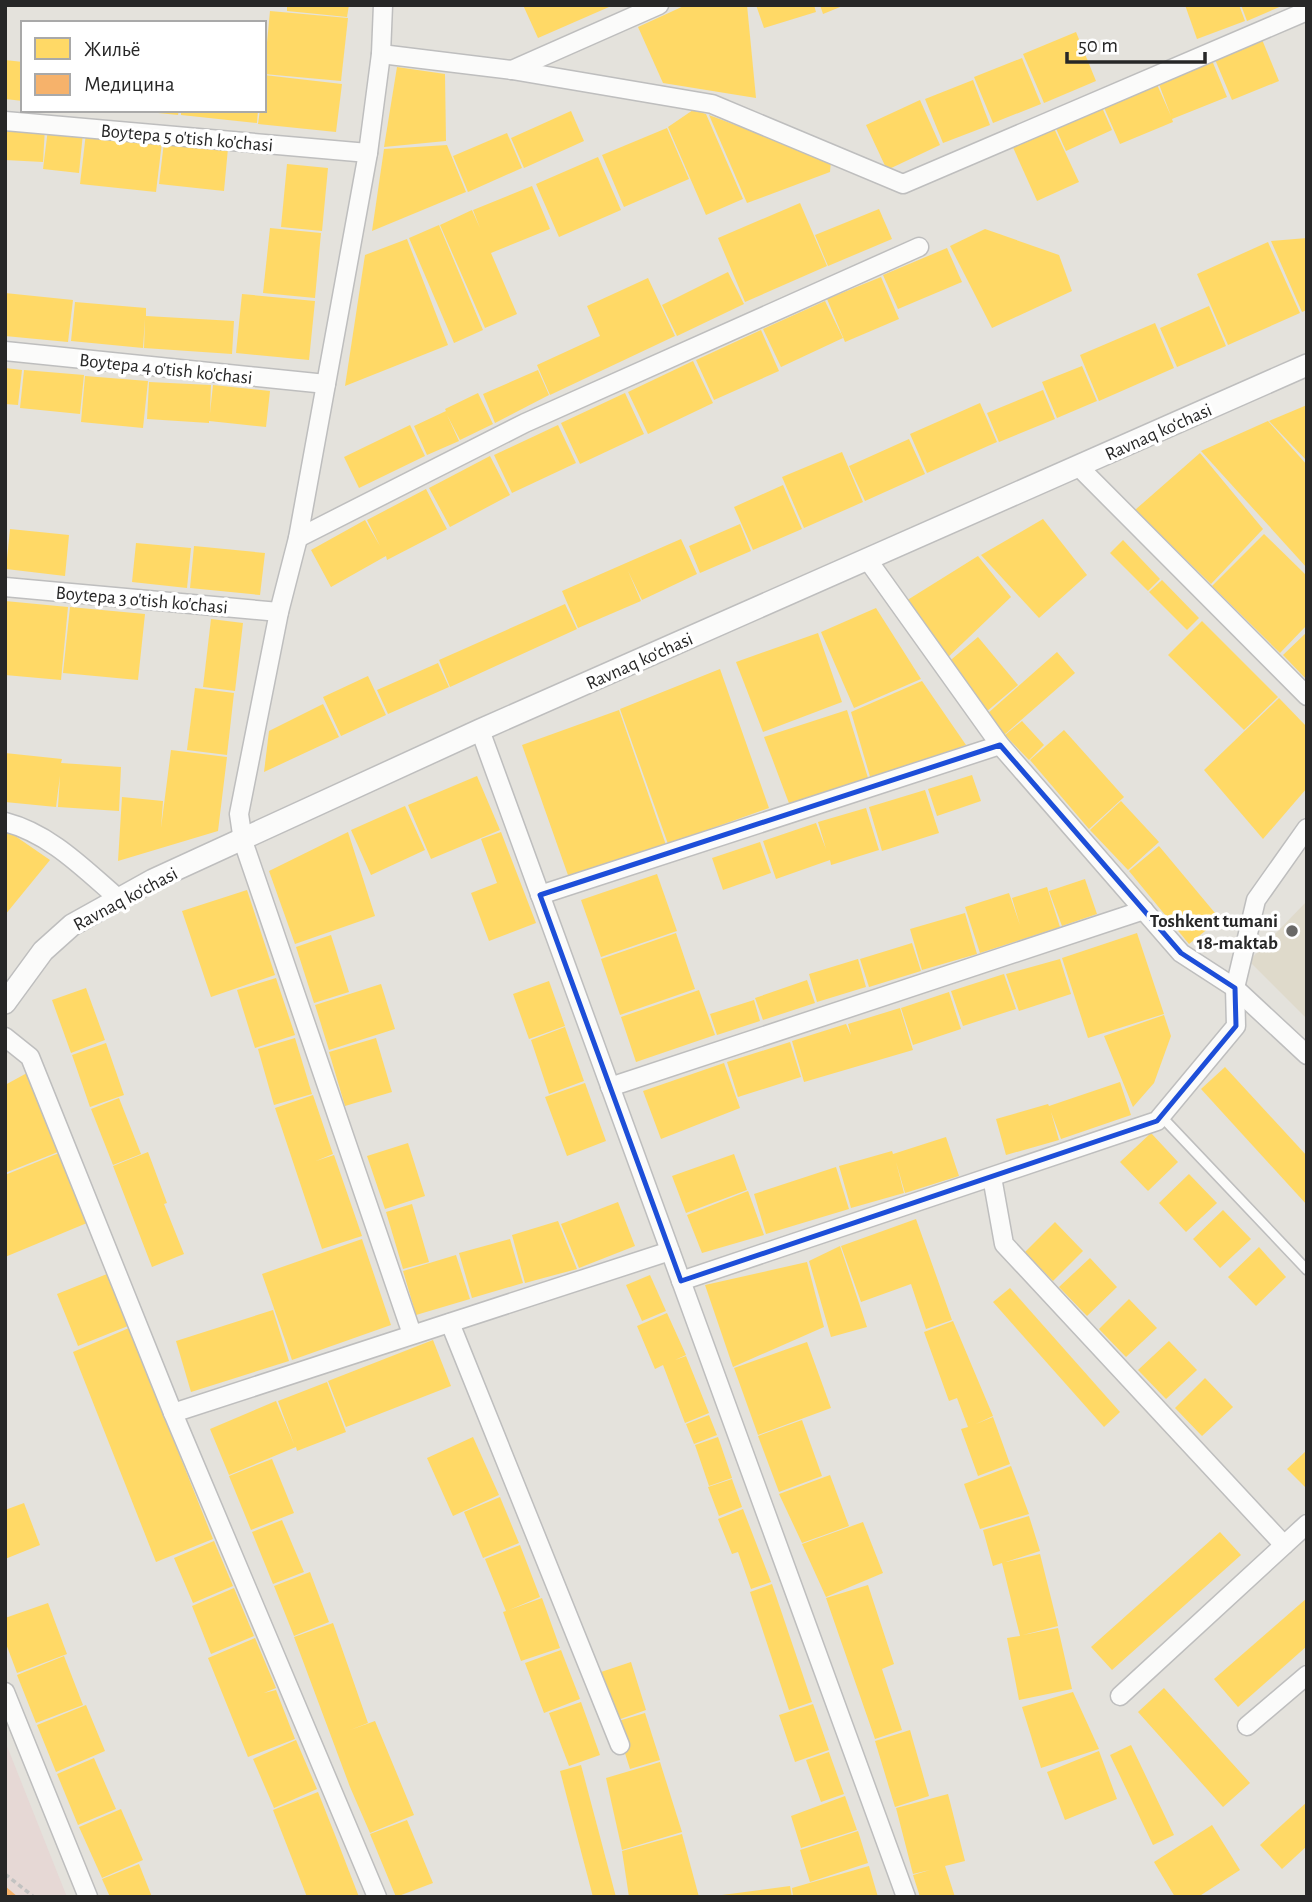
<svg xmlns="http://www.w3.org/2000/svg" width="1312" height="1902" font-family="'Alegreya Sans',sans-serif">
  <rect width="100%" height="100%" fill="#e4e2dc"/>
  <polygon fill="#dfdacb" points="1307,901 1307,1019 1249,961"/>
  <polygon fill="#e6d8d5" points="5,1741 67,1897 5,1897"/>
  <g fill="#ffd966">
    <polygon points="287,5 349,5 347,17 287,11"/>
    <polygon points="523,5 608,5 609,7 538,38"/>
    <polygon points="686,5 747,5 756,98 663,83 638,27"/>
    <polygon points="756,5 814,5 816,12 764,28"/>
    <polygon points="820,5 845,5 823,14"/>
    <polygon points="1185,5 1239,5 1245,21 1197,39"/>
    <polygon points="1241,5 1284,5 1247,21"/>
    <polygon points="270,11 348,18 341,81 264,74"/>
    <polygon points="1076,32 1096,81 1044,103 1023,54"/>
    <polygon points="1261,37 1279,81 1232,100 1214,57"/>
    <polygon points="1022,58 1041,104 993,123 974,77"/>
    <polygon points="1211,58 1227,97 1172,119 1173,122 1120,144 1102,103 1155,80 1171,116 1157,79"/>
    <polygon points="5,60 23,62 23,101 5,99"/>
    <polygon points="397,67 445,74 446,141 384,147"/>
    <polygon points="264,75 342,84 336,132 258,124 260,110 264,110"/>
    <polygon points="973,80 990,125 943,143 925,99"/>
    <polygon points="920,100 940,145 887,170 866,125"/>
    <polygon points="1100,103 1112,130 1066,151 1054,124"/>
    <polygon points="148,110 179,110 178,115 148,112"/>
    <polygon points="181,110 258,110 257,123 181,115"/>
    <polygon points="693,110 706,114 743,199 706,215 668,127"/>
    <polygon points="571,111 584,141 524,168 511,138"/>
    <polygon points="709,115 831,161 830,172 747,203"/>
    <polygon points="1052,124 1079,182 1037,201 1011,143"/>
    <polygon points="5,125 45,128 43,162 5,160"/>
    <polygon points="667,128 689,179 624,207 602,155"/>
    <polygon points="48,129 83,133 79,173 43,169"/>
    <polygon points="86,133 162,142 156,192 80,184"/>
    <polygon points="507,133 522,168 468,192 453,156"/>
    <polygon points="164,142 228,148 224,191 159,184"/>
    <polygon points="447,145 466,192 372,231 384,149"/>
    <polygon points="598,157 621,210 559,237 536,184"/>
    <polygon points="287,164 328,168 322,231 281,227"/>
    <polygon points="532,186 550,229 491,253 517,314 485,328 440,225 472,210 480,228 473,210"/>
    <polygon points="800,203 827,266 745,302 718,238"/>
    <polygon points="879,209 892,239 828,266 815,235"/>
    <polygon points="439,225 483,330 454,343 409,238"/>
    <polygon points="270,228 321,233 315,298 263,293"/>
    <polygon points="985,229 1059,255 1072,291 992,328 950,246"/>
    <polygon points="1307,238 1307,310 1302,312 1271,241"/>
    <polygon points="407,239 448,345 345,386 365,255"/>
    <polygon points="1268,242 1300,313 1228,345 1197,274"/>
    <polygon points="947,248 962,282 898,309 883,275"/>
    <polygon points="728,272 744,304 677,336 662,305"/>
    <polygon points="881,277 899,319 845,342 827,299"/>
    <polygon points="648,278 675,336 550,395 537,365 600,336 587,306"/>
    <polygon points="5,293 73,300 68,342 5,336"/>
    <polygon points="242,294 315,301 309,360 236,353"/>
    <polygon points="825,301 843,338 781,367 763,329"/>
    <polygon points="75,302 146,308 146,316 234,321 232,354 144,348 145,319 143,348 71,341"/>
    <polygon points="1209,306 1226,346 1177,367 1160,328"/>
    <polygon points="1155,323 1174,368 1099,401 1080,355"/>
    <polygon points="761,330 779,371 714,400 696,360"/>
    <polygon points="693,361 713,403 648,434 628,392"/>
    <polygon points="1082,366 1097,401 1057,418 1042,382"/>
    <polygon points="5,368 22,370 18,405 5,404"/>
    <polygon points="24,370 84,375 80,414 20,408"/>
    <polygon points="538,370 549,395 495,423 483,394"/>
    <polygon points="85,376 148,381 143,428 81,422"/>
    <polygon points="149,382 211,385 210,413 213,385 270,391 266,427 209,421 209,423 147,419"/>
    <polygon points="1043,390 1055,419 999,442 987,413"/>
    <polygon points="478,393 493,424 460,440 447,415 459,441 427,455 414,426 446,411 445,409"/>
    <polygon points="625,393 644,434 580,464 561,423"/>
    <polygon points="980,403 997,442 927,473 910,434"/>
    <polygon points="1307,405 1307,461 1269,421"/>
    <polygon points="1268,421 1307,465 1307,568 1201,451"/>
    <polygon points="410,425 425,456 359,488 344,457"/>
    <polygon points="558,425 576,463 512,493 494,455"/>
    <polygon points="909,439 925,474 865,501 849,466"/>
    <polygon points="842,452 863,502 804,528 782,477"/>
    <polygon points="1200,453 1263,529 1211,584 1135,510"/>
    <polygon points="490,456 510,495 450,527 429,488"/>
    <polygon points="783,485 802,529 753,550 734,507"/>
    <polygon points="426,489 447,529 387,560 386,556 331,587 311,550 365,520 380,546 367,520"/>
    <polygon points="1043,519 1087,575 1039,618 981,555"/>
    <polygon points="740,524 751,551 700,573 689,546"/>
    <polygon points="10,529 69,535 65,576 6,569"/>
    <polygon points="1264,534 1307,576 1307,625 1280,653 1212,586"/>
    <polygon points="681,539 697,574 642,600 628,571 641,601 578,628 562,591"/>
    <polygon points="1123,540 1160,579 1148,591 1110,553"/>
    <polygon points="136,543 191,548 187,588 132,582"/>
    <polygon points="194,546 265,553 260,595 190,588"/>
    <polygon points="978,556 1011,597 944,661 901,604"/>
    <polygon points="1162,580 1199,618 1187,630 1149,592"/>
    <polygon points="5,601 68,607 61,680 5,675"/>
    <polygon points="565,604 577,629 450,687 439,660"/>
    <polygon points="70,607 145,614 138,680 63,673"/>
    <polygon points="876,608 921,679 854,708 821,632"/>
    <polygon points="211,619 243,623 235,691 203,687"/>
    <polygon points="1202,621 1278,697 1244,730 1168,655"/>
    <polygon points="1307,632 1307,680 1283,655"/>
    <polygon points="818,633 842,702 763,732 736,662"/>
    <polygon points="978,637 1018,685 986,712 946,664"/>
    <polygon points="1057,652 1075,673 1004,735 987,714"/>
    <polygon points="438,663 449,687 388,714 377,690"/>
    <polygon points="720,669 769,808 668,844 620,709"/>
    <polygon points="368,676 386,715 341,736 323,697"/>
    <polygon points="922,681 966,745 871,780 851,712"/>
    <polygon points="195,688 234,693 227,755 187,750"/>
    <polygon points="1279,698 1307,727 1307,788 1263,839 1204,770"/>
    <polygon points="323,704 339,737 264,772 269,731"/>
    <polygon points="619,710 666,845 569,878 522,745"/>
    <polygon points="847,710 869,781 790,806 764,737"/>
    <polygon points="1022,721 1044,745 1029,760 1005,735"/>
    <polygon points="1064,730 1124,797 1089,829 1030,760"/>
    <polygon points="171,750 227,757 218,831 118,861 122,797 163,801 161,828"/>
    <polygon points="5,753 62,759 61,763 121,767 119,811 58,807 60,776 56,807 5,802"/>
    <polygon points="972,775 981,801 937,816 928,789"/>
    <polygon points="477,776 500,830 431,859 408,805"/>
    <polygon points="925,790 939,833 882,851 869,807"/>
    <polygon points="1121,801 1159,842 1128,870 1090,830"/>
    <polygon points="405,806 425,850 371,875 351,830"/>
    <polygon points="866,808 879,850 831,865 830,860 776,879 763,841 816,823 826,849 818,822"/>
    <polygon points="5,829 50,860 5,915"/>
    <polygon points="348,832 375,916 295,944 269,871"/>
    <polygon points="501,832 536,923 489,941 471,893 497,883 481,839"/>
    <polygon points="760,842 771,873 723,890 712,858"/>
    <polygon points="1159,846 1220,919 1189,944 1129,871"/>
    <polygon points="657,874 677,931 601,957 581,900"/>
    <polygon points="1085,879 1097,914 1062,926 1049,891"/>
    <polygon points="1047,887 1060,927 980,953 965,907 1009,893 1020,925 1012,898"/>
    <polygon points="247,890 275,975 211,997 182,911"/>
    <polygon points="965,913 977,954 922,970 910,929"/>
    <polygon points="676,933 695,989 620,1015 601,959"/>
    <polygon points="1137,933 1164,1014 1088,1038 1062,958"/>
    <polygon points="331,935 349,992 314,1003 296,947"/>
    <polygon points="912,943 921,971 869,987 860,959"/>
    <polygon points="858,959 866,987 817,1002 809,974"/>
    <polygon points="1060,959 1071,994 1019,1011 1006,974"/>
    <polygon points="1004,974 1016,1009 963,1026 951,991"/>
    <polygon points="276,978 295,1035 255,1048 237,990"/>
    <polygon points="807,980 815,1003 763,1020 755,998"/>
    <polygon points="549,981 565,1026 529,1039 513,994"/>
    <polygon points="381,984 395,1029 329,1050 315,1005"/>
    <polygon points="86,988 105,1040 71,1053 52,1000"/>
    <polygon points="699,990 715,1035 636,1062 621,1017"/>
    <polygon points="949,992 961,1029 913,1045 901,1008"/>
    <polygon points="754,1000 760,1021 717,1035 710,1014"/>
    <polygon points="900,1008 913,1050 804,1082 792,1041 846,1024 851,1035 848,1024"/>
    <polygon points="1164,1015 1171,1036 1154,1083 1133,1107 1104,1036"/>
    <polygon points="565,1027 584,1081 549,1094 531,1040"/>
    <polygon points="295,1038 312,1094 274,1105 258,1049"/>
    <polygon points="376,1038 392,1092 345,1106 329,1052"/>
    <polygon points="790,1042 801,1077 738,1097 727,1062"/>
    <polygon points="106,1043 124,1095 90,1107 72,1055"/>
    <polygon points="724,1063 740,1108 661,1139 643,1091"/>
    <polygon points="1225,1067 1307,1156 1307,1205 1201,1089"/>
    <polygon points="27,1073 58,1152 5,1173 5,1085"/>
    <polygon points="1120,1082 1131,1115 1061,1139 1051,1112 1059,1140 1006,1155 996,1119 1048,1104 1049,1106"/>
    <polygon points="585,1083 606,1141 567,1156 545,1097"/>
    <polygon points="313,1095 333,1154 316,1161 334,1155 362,1236 322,1249 275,1108"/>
    <polygon points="119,1098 141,1154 113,1165 91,1109"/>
    <polygon points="1151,1133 1178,1162 1148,1191 1120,1162"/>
    <polygon points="946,1137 959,1176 905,1193 896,1162 904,1193 851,1208 839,1166 892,1151 893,1154"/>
    <polygon points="408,1143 425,1196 385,1209 367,1156"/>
    <polygon points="148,1152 167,1203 164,1204 184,1254 152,1267 113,1166"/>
    <polygon points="59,1153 87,1223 5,1257 5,1175"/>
    <polygon points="734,1154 747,1190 686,1213 672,1176"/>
    <polygon points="836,1167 849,1209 766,1234 754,1194"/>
    <polygon points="1189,1174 1217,1203 1186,1232 1159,1203"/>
    <polygon points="748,1191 764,1235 702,1253 687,1215"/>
    <polygon points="618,1202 635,1246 579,1268 561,1224"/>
    <polygon points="412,1204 429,1262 403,1269 386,1212"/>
    <polygon points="1223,1210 1251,1239 1220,1268 1193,1239"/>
    <polygon points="916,1219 952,1320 926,1329 911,1284 861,1302 841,1246"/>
    <polygon points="558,1221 577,1269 525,1283 512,1235"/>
    <polygon points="1055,1222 1083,1251 1053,1281 1025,1252"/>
    <polygon points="362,1239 391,1325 292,1360 262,1274"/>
    <polygon points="510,1239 523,1283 472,1298 459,1253"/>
    <polygon points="840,1246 867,1327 831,1337 809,1261"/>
    <polygon points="1259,1247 1286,1277 1256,1306 1228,1277"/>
    <polygon points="456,1255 470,1299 416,1315 403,1271"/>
    <polygon points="1090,1258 1117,1287 1087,1316 1059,1287"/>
    <polygon points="807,1262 824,1327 733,1367 705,1285"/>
    <polygon points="107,1274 128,1326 78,1346 57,1294"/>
    <polygon points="650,1275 666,1311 642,1321 626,1285"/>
    <polygon points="1010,1288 1120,1412 1104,1427 993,1302"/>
    <polygon points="1129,1299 1157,1328 1126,1357 1099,1329"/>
    <polygon points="273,1310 289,1361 191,1392 176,1341"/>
    <polygon points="667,1313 686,1355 675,1360 686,1356 709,1413 685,1423 663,1365 655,1369 637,1326"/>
    <polygon points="953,1321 993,1416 976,1424 993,1417 1010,1464 978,1476 961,1429 968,1427 957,1398 949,1401 924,1332"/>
    <polygon points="129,1328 213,1539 156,1562 73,1352"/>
    <polygon points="433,1340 451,1386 346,1427 328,1381"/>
    <polygon points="1169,1341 1197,1370 1166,1399 1138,1370"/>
    <polygon points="807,1342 831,1408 758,1435 734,1368"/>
    <polygon points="1205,1378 1233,1407 1202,1436 1175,1408"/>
    <polygon points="327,1382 346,1432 297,1451 296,1447 229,1475 210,1429 276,1401 294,1444 278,1401"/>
    <polygon points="709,1415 717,1435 694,1444 686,1424"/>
    <polygon points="802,1420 822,1476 779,1492 758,1436"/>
    <polygon points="473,1437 499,1495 453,1516 427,1458"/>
    <polygon points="718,1437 732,1478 709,1486 695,1445"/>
    <polygon points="1307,1450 1307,1489 1287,1469"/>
    <polygon points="272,1459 294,1513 251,1530 229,1476"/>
    <polygon points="1011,1466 1029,1514 980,1529 964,1484"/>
    <polygon points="830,1475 849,1526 802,1543 779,1494"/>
    <polygon points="732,1479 742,1507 719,1516 708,1487"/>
    <polygon points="500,1497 519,1543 483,1558 464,1512"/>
    <polygon points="24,1503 40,1545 5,1559 5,1510"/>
    <polygon points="743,1509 771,1582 751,1589 738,1552 732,1554 718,1519"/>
    <polygon points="1029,1516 1040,1551 1006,1562 1040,1554 1058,1626 1023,1635 1058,1628 1072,1689 1019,1700 1007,1638 1020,1636 1002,1563 993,1566 983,1530"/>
    <polygon points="282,1520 304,1572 273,1584 252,1532"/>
    <polygon points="863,1522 883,1573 826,1597 802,1544"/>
    <polygon points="1220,1532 1241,1555 1112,1670 1091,1647"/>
    <polygon points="214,1541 233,1586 193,1603 174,1558"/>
    <polygon points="520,1545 540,1597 509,1610 542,1598 560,1648 521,1661 503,1612 506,1611 485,1559"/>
    <polygon points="310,1572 329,1622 294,1636 274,1586"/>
    <polygon points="772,1584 812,1702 789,1710 750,1592"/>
    <polygon points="868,1585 894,1664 882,1669 902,1730 875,1739 826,1598"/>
    <polygon points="234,1588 254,1636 211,1654 192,1606"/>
    <polygon points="1307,1598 1307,1646 1238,1707 1214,1679"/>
    <polygon points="48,1603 67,1654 17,1673 5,1641 5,1618"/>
    <polygon points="333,1623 368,1723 350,1730 375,1721 414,1815 370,1833 350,1787 294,1637"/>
    <polygon points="255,1638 276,1688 264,1693 276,1690 295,1739 248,1757 208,1658"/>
    <polygon points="561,1650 580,1699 544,1713 525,1663"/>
    <polygon points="64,1656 83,1705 36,1723 17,1675"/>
    <polygon points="631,1662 646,1710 615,1721 598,1673"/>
    <polygon points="1164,1688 1250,1783 1223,1807 1138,1712"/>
    <polygon points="1073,1692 1099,1749 1041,1768 1022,1707"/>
    <polygon points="581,1702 600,1755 569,1766 549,1713"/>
    <polygon points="813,1704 829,1750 795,1762 779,1715"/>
    <polygon points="86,1705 105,1751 56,1772 37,1725"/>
    <polygon points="645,1713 660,1760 630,1769 615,1722"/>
    <polygon points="910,1730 929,1796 895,1807 875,1741"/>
    <polygon points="296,1740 317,1789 274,1808 253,1759"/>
    <polygon points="1131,1745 1174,1835 1153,1845 1110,1755"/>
    <polygon points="1099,1751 1117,1799 1065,1820 1047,1772"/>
    <polygon points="829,1752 844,1794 821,1802 806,1760"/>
    <polygon points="94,1758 116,1809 78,1825 57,1774"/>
    <polygon points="660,1762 682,1832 622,1850 606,1778"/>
    <polygon points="581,1765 616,1897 593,1897 560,1771"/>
    <polygon points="318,1792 337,1840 359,1897 307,1897 273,1810"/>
    <polygon points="948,1794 965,1861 945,1866 955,1897 920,1897 913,1875 930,1870 913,1874 896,1808"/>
    <polygon points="845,1796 857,1830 801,1848 791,1816"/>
    <polygon points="1307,1802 1307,1846 1282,1869 1260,1845"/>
    <polygon points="121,1809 143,1860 102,1878 79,1827"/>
    <polygon points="407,1820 433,1883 396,1897 370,1834"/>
    <polygon points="1212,1825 1240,1870 1198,1897 1175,1897 1154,1862"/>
    <polygon points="858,1831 868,1863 810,1882 800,1850"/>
    <polygon points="682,1834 699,1897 629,1897 622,1851"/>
    <polygon points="139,1864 152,1897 110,1897 102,1879"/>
    <polygon points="869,1866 878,1897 793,1897 792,1888"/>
    <polygon points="790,1886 792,1897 722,1897 722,1895"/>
  </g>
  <polygon fill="#f6b26b" points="5,1886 18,1897 5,1897"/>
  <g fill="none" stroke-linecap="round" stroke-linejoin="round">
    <defs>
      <polyline id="service" points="1161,1116 1307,1270"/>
      <g id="minor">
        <polyline points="383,5 381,54 368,153 298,538 279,612 239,814 243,841 412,1334"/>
        <polyline points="381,54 512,70 712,104 903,184 1307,11"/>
        <polyline points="512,70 659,5"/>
        <polyline points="5,121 368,153"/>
        <polyline points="5,351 326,384"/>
        <polyline points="1078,466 1307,696"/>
        <polyline points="298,538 525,423 919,247"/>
        <polyline points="867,559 1000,745 1181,953 1235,988 1307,1055"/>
        <polyline points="5,587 279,612"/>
        <polyline points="480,730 906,1897"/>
        <path d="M5 822C51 834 84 869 119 899"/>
        <polyline points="540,895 1000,745"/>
        <polyline points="5,1037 30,1057 173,1413 377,1897"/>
        <polyline points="610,1087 1144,910"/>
        <polyline points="992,1177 1004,1244 1284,1545"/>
        <polyline points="681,1281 1157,1121 1236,1026 1235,988 1256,900 1307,828"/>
        <polyline points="450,1323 620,1745"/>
        <polyline points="173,1413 670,1251"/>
        <polyline points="5,1692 88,1897"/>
        <polyline points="1120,1696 1307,1524"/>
        <polyline points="1247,1726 1307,1675"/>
      </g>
      <polyline id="tertiary" points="5,1003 43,951 72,925 153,880 480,730 1307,365"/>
    </defs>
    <use href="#service" stroke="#bebebe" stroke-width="12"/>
    <use href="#minor" stroke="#bebebe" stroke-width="21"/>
    <use href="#tertiary" stroke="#bebebe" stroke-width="24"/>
    <polyline stroke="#c2c2c1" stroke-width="3.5" stroke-dasharray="5 3.5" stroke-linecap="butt" points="5,1874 34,1897"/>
    <use href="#service" stroke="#fbfbfa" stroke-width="9"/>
    <use href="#minor" stroke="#fbfbfa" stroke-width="18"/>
    <use href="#tertiary" stroke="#fbfbfa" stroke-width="21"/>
  </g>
  <path fill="none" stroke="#1d4ed8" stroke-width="5" stroke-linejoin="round" d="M1000 745 1181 953 1235 988 1236 1026 1157 1121 681 1281 540 895Z"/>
  <circle fill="#696866" stroke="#fff" stroke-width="2.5" cx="1292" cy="931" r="7"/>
  <g text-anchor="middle" stroke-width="7" stroke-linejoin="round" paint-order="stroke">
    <g font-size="19" fill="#272727" stroke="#fff">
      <text transform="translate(187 137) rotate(5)" y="7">Boytepa 5 o'tish ko'chasi</text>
      <text transform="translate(166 368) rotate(6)" y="7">Boytepa 4 o'tish ko'chasi</text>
      <text transform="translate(1158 431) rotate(-24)" y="7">Ravnaq ko‘chasi</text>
      <text transform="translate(142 599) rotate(5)" y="7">Boytepa 3 o'tish ko'chasi</text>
      <text transform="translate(639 660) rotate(-24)" y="7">Ravnaq ko‘chasi</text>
      <text transform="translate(125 898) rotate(-28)" y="7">Ravnaq ko‘chasi</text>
    </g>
    <g font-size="19" font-weight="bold" fill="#272727" stroke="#fff" text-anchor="end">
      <text x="1278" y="927">Toshkent tumani<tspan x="1278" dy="22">18-maktab</tspan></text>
    </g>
  </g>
  <rect width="1312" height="1902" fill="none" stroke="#272727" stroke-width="14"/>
  <rect x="21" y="21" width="245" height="91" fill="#ffffff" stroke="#a9a9a9" stroke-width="2"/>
  <rect x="35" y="38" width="35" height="21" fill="#ffd966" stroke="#a9a9a9" stroke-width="2"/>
  <text x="84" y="56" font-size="21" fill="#272727">Жильё</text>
  <rect x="35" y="74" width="35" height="21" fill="#f6b26b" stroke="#a9a9a9" stroke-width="2"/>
  <text x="84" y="91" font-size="21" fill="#272727">Медицина</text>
  <path d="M1067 52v10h138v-10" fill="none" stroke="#272727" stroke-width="3.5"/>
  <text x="1078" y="52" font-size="21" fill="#272727" stroke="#ffffff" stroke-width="5" paint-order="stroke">50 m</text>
</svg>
